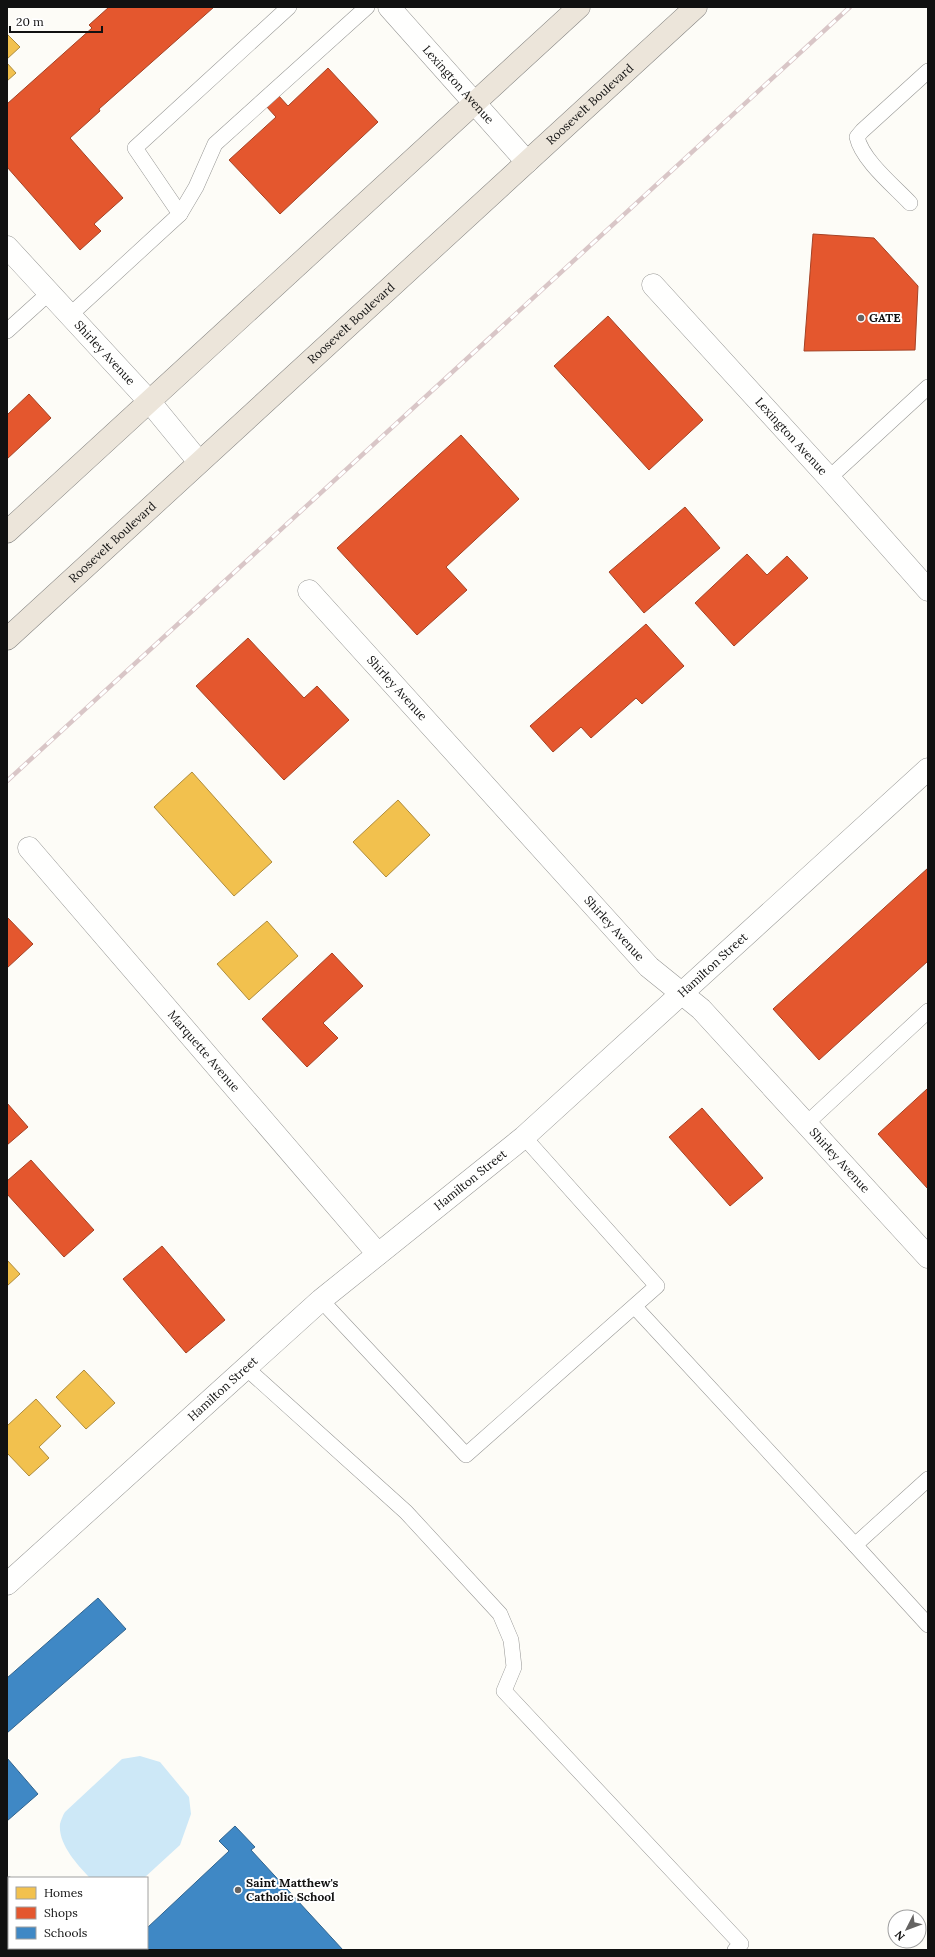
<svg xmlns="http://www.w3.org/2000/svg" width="935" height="1957" font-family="Lora,serif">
  <rect width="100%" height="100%" fill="#fdfcf7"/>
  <path fill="#cde8f7" d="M140 1756 160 1762 189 1797 191 1814 180 1845 144 1878H90C77 1864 58 1844 60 1824 61 1820 63 1815 65 1812L122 1759Z"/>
  <g fill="#f2c14e" stroke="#ae8c3c">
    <polygon points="7,34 20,47 7,59"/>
    <polygon points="7,63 16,73 7,81"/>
    <polygon points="192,772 272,862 234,896 154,807"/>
    <polygon points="398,800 430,835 386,877 353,842"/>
    <polygon points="267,921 298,956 249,1000 217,964"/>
    <polygon points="7,1260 20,1274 7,1286"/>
    <polygon points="84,1370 115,1403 86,1429 56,1397"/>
    <polygon points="36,1399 61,1426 39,1447 49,1458 29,1476 7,1453 7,1426"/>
  </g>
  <g fill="#e4572e" stroke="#a54225">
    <polygon points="109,7 214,7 99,109 100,111 70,138 123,198 94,224 101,231 80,250 7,167 7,104 92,28 89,25"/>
    <polygon points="328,68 378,122 280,214 229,160 276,117 266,106 278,95 288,106"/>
    <polygon points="813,234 874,238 918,286 915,350 804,351"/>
    <polygon points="608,316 703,420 649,470 554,366"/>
    <polygon points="29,394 51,418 7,459 7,415"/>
    <polygon points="461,435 519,499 446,567 467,590 417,635 337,548"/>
    <polygon points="685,507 720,548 644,613 609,572"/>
    <polygon points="747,554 767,575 787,556 808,578 734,646 695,603"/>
    <polygon points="646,624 684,666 642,704 636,698 591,738 581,727 553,752 530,726"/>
    <polygon points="248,638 304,698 317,686 349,720 284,780 196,686"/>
    <polygon points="928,868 928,961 819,1060 773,1009"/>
    <polygon points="7,917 33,944 7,968"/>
    <polygon points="332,953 363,986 323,1023 338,1038 307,1067 262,1019"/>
    <polygon points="927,1089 928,1091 928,1189 878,1134"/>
    <polygon points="7,1103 28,1127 7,1145"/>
    <polygon points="702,1108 763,1178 730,1206 669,1137"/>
    <polygon points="31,1160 94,1230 64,1257 7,1194 7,1181"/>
    <polygon points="162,1246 225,1320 186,1353 123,1279"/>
  </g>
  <g fill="#3f88c5" stroke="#31648f">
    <polygon points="98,1598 126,1629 7,1733 7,1678"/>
    <polygon points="7,1758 38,1794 7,1821"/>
    <polygon points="235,1826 255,1847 251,1850 343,1950 123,1950 125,1948 147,1948 147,1928 229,1851 219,1841"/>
  </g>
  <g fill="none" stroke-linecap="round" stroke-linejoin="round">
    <defs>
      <g id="service">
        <path d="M910 203C894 186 862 160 857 137L862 131 928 71"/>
        <polyline points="180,214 135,148 289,7"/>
        <polyline points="70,315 180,214 196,187 215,144 367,7"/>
        <polyline points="7,331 49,293"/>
        <polyline points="829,478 928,387"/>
        <polyline points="806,1124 928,1011"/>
        <polyline points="321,1300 466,1455 657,1286 524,1137"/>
        <polyline points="635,1307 855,1545 928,1479"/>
        <polyline points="245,1367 406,1512 500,1614 511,1640 514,1667 504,1691 741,1944 735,1950"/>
        <polyline points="855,1545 928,1625"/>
        <polyline points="7,1884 9,1886"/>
      </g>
      <g id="minor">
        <path id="s1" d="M389 7 527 162"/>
        <path id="s2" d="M7 247 149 401 199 462"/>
        <path id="s3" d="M653 285 829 478 928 590"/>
        <path id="s4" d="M309 591 649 967 701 1009 928 1257"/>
        <path id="s5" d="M29 848 378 1254"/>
      </g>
      <g id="tertiary">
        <path id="s6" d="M7 1584 321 1300 524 1137 928 769"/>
      </g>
      <g id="trunk">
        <polyline points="7,532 579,7"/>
        <path id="s7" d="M7 639 696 7"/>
      </g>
    </defs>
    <use href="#service" stroke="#979795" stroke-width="16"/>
    <use href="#minor" stroke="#979795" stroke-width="23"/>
    <use href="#tertiary" stroke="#979795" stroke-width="23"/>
    <use href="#trunk" stroke="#858482" stroke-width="23"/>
    <use href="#service" stroke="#fffffe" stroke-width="15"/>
    <use href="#minor" stroke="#fffffe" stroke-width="22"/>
    <use href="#tertiary" stroke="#fffffe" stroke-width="22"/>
    <use href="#trunk" stroke="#ece5da" stroke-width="22"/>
    <defs>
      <polyline id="rail" points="7,781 850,7"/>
    </defs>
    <use href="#rail" stroke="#d9c6c7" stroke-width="4.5"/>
    <use href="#rail" stroke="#fff" stroke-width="3" stroke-dasharray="9" stroke-linecap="butt"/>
  </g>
  <g fill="#646362" stroke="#fff" stroke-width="1.5">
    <circle cx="861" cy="318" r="4"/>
    <circle cx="238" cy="1890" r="4"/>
  </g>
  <g text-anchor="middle" stroke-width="4" stroke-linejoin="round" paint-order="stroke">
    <g font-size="12" fill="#111" stroke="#fff">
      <text dy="4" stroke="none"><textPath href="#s1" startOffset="104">Lexington Avenue</textPath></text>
      <text dy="4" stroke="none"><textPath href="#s7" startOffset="791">Roosevelt Boulevard</textPath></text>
      <text dy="4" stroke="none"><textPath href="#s7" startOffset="467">Roosevelt Boulevard</textPath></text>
      <text dy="4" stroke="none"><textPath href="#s2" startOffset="144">Shirley Avenue</textPath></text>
      <text dy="4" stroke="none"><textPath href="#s3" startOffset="205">Lexington Avenue</textPath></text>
      <text dy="4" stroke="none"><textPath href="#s7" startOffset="143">Roosevelt Boulevard</textPath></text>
      <text dy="4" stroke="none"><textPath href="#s4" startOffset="131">Shirley Avenue</textPath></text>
      <text dy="4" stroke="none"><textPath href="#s4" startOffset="455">Shirley Avenue</textPath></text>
      <text dy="4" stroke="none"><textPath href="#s6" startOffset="939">Hamilton Street</textPath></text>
      <text dy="4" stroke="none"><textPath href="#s5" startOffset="268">Marquette Avenue</textPath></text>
      <text dy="4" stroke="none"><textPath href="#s4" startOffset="779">Shirley Avenue</textPath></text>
      <text dy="4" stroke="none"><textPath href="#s6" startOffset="615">Hamilton Street</textPath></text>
      <text dy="4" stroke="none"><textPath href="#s6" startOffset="291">Hamilton Street</textPath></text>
    </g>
    <g font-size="12" font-weight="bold" fill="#111" stroke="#fff" text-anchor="start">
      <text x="869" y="322">GATE</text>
      <text x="246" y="1887">Saint Matthew's<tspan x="246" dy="14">Catholic School</tspan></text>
    </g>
  </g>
  <rect width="935" height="1957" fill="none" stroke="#111111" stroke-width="16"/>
  <rect x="8" y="1877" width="140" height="72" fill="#ffffff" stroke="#a0a0a0"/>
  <rect x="16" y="1887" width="20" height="12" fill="#f2c14e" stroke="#a0a0a0"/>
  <text x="44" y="1897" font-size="12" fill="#111111">Homes</text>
  <rect x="16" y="1907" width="20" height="12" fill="#e4572e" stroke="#a0a0a0"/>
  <text x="44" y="1917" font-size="12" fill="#111111">Shops</text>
  <rect x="16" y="1927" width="20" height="12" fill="#3f88c5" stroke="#a0a0a0"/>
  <text x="44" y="1937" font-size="12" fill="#111111">Schools</text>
  <g transform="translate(907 1929) rotate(228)"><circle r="19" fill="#ffffff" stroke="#a0a0a0"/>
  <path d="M0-3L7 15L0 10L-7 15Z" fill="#646362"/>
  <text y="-6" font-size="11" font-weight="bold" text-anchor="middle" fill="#111111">N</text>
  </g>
  <path d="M10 26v6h92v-6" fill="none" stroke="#111111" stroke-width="2"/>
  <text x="16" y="26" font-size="12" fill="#111111" stroke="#ffffff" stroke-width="3" paint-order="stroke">20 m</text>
</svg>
